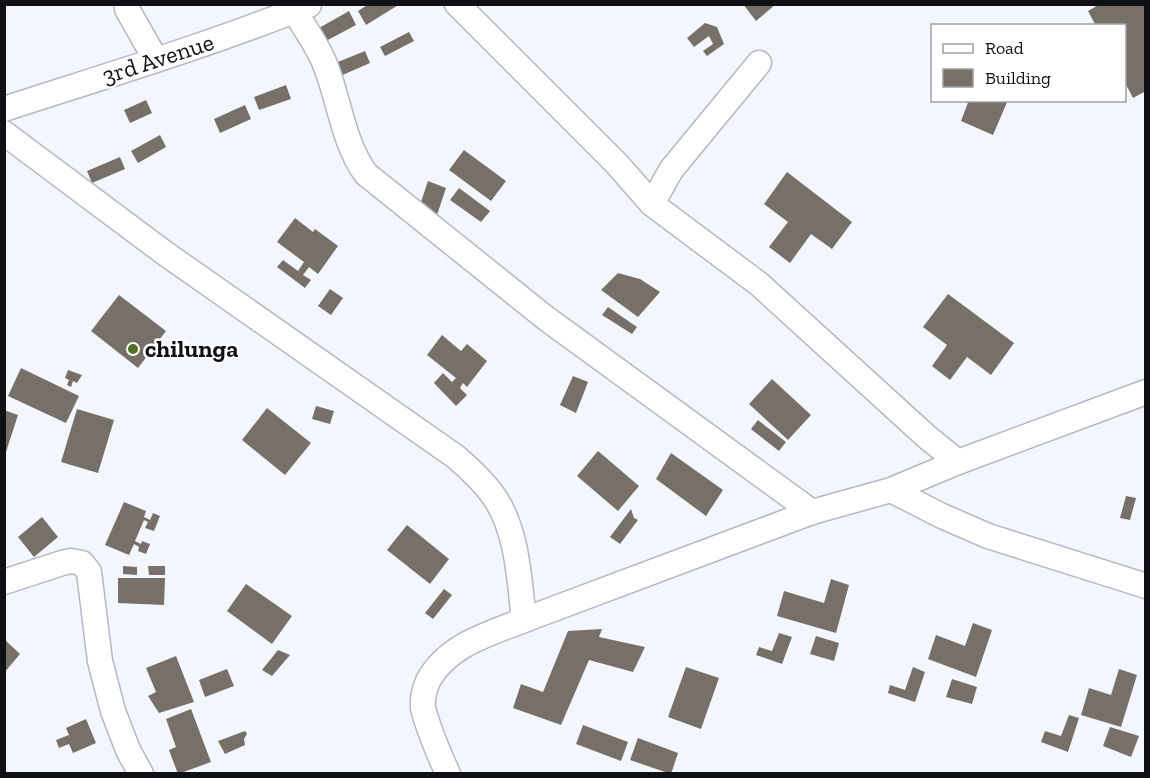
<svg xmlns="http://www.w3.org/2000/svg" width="1150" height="778" font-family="'Zilla Slab',serif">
  <rect width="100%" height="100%" fill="#f4f6fe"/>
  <g fill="#777069">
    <polygon points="369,4 400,4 366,25 358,11"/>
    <polygon points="743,4 776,4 756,21"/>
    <polygon points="1100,4 1146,4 1146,91 1133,98 1124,81 1124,26 1096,26 1088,11"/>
    <polygon points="349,11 356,25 326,41 319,28"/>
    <polygon points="705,23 717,27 724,44 707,56 703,51 713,44 709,36 694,47 687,38"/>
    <polygon points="409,32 414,41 385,56 380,47"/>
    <polygon points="365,51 370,63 338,77 333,64"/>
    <polygon points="286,85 291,99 259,110 254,97"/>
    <polygon points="146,100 152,113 130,123 124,110"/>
    <polygon points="969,100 1008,100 993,135 961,121"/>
    <polygon points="245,105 251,119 220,133 214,119"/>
    <polygon points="160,135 166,147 138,163 131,151"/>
    <polygon points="464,150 506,181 491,201 449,170"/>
    <polygon points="120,157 125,169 92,183 87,171"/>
    <polygon points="787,172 852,222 832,249 811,234 790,263 769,247 788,222 764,204"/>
    <polygon points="428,181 446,188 437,215 419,208"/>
    <polygon points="459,188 490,211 481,222 450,200"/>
    <polygon points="295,218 313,232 315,229 338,246 318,274 309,267 303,275 311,280 305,288 277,267 283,260 298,271 304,262 277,242"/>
    <polygon points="618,273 640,279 660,292 638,317 601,290"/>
    <polygon points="330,289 343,298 331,315 318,306"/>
    <polygon points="948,294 1014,343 991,375 967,357 950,380 932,366 947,345 923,327"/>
    <polygon points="119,295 166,331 138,368 91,331"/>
    <polygon points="608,307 637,327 632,334 602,315"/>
    <polygon points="442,335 461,351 467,344 487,361 467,387 463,383 460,388 467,395 456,406 434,383 443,373 452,382 456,378 427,355"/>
    <polygon points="21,368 79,396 66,423 8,396"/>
    <polygon points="68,370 82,375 77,383 73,381 71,387 67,385 69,380 65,378"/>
    <polygon points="573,376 588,382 576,413 560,405"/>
    <polygon points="772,379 811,415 788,440 749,404"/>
    <polygon points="316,406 334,411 330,424 312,419"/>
    <polygon points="267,408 311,443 285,475 242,440"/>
    <polygon points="77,409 114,420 98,473 61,462"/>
    <polygon points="4,410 18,415 5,455 4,455"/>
    <polygon points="758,420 786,442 779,451 751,429"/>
    <polygon points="598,451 639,486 618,511 577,476"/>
    <polygon points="671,453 723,490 706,516 656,479"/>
    <polygon points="1126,496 1136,498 1130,520 1120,518"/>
    <polygon points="124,502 146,511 144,517 150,520 153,513 160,516 154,531 145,528 148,522 144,520 135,541 141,544 142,541 150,544 146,554 138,551 139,547 134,544 129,555 105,545"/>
    <polygon points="631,509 634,518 638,520 620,544 610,537"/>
    <polygon points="42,517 58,537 34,557 18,537"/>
    <polygon points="407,525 449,559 430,584 387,550"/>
    <polygon points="123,566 137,567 137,575 123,574"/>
    <polygon points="148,566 165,566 165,575 149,575"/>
    <polygon points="118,578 165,578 164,605 118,603"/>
    <polygon points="831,579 849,585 836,633 777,616 784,591 824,603"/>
    <polygon points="246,584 292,616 272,644 227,611"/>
    <polygon points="444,589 452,595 433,619 425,613"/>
    <polygon points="973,623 992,630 976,677 928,659 936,635 965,646"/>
    <polygon points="602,629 599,637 645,647 633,672 589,660 561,725 513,708 521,684 543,692 568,631"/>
    <polygon points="779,633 792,637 782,664 756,655 759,647 772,651"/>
    <polygon points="816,636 839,643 834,661 810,654"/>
    <polygon points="4,639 20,654 4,673"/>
    <polygon points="278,650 290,655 272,676 262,670"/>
    <polygon points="176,656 194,702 159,713 148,696 156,692 146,668"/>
    <polygon points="686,667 719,678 701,729 668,717"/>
    <polygon points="913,667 925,672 915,702 888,693 890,685 905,690"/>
    <polygon points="227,669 234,686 205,697 199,680"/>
    <polygon points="1119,669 1137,675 1121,727 1081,715 1089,688 1111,695"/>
    <polygon points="952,679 977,687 972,704 946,697"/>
    <polygon points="191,709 211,762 178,774 169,750 176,747 166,719"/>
    <polygon points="1069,715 1079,718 1068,752 1041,742 1045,731 1061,736"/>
    <polygon points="86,719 96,743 73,753 69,744 59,748 56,740 69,735 66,728"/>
    <polygon points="583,725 628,742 621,761 576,744"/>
    <polygon points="1110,727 1139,736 1131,757 1103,746"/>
    <polygon points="245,731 247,734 244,739 245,745 225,754 218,741"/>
    <polygon points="638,738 678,753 671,774 630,760"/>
  </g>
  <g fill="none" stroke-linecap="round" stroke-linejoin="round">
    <defs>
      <g id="minor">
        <polyline points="127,4 127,9 156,60"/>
        <polyline points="457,4 617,164 652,204 759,284 927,437 958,462"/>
        <path d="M294 10C305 29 319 47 326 67 340 103 343 142 366 174L547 319 812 512"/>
        <path d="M4 109C106 76 209 45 309 5"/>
        <path d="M4 133 166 254 456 457C470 469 484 482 495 498 518 533 519 579 524 620"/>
        <polyline points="652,204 671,170 759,63"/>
        <polyline points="891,490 942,516 988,536 1146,586"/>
        <polyline points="4,582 62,563 71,561 82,563 89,572 100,661 113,711 128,750 141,774"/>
        <path d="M448 774C439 754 428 728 423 708 422 699 425 688 428 681 447 645 489 634 524 620L812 512 891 490 958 462 1146 392"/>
      </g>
    </defs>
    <use href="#minor" stroke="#b5b8c2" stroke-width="27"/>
    <use href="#minor" stroke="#fff" stroke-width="24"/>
  </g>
  <circle fill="#517128" stroke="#fff" stroke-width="2" cx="133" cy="349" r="6"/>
  <g text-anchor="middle" stroke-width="5" stroke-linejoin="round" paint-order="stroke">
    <g font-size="24" fill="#101115" stroke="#fff">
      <text transform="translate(158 59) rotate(-18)" y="8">3rd Avenue</text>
    </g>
    <g font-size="24" font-weight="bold" fill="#101115" stroke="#fff" text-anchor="start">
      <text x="145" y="357">chilunga</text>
    </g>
  </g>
  <rect width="1150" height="778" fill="none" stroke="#101115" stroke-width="12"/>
  <rect x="931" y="24" width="195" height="78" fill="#ffffff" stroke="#9fa0a1" stroke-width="1.5"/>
  <rect x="943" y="44" width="30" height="9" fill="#ffffff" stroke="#9fa0a1" stroke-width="1.5"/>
  <text x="985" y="54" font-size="18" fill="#101115">Road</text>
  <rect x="943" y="69" width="30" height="18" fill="#777069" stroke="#9fa0a1" stroke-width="1.5"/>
  <text x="985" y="84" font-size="18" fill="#101115">Building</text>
</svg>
